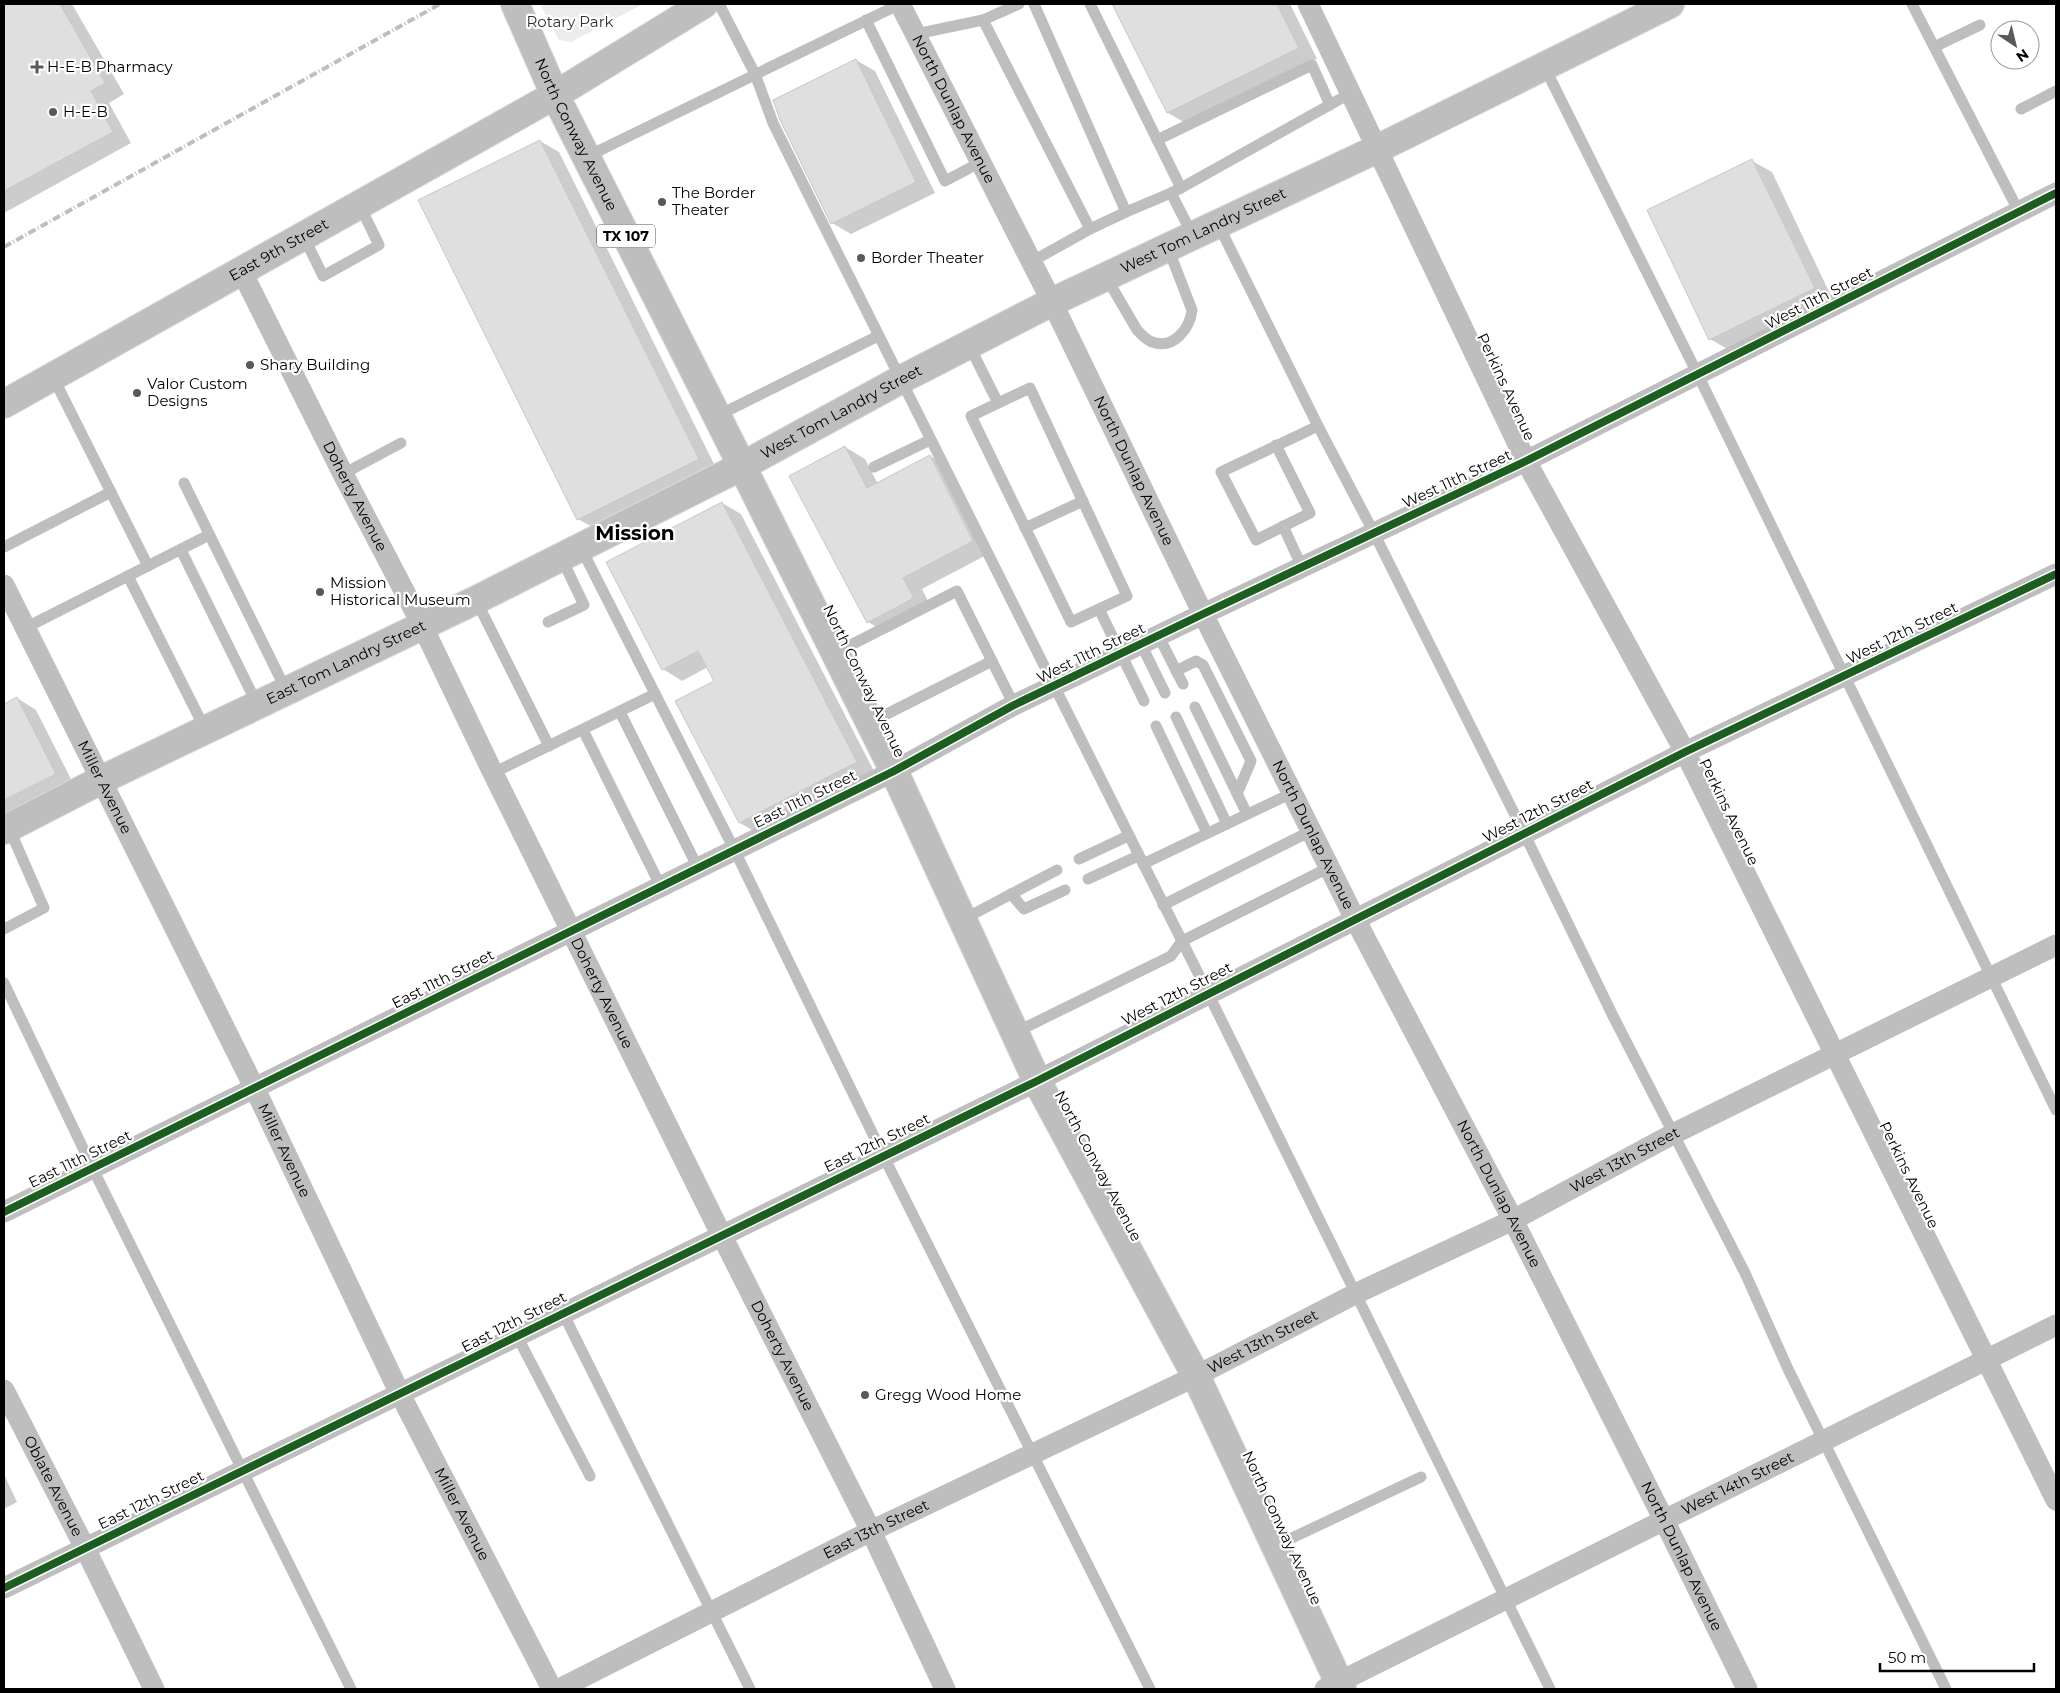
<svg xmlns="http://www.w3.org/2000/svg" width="2060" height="1693" font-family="Montserrat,sans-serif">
  <rect width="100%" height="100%" fill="#fff"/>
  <polygon fill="#ececec" points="540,4 643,4 571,42 559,40"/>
  <g fill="#0003">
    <polygon points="4,4 72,4 124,94 109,103 131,143 4,213"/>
    <polygon points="1114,4 1290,4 1317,59 1187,124 1168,113"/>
    <polygon points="856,60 875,71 935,193 851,234 832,223"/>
    <polygon points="540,141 559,152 717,470 598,530 578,519"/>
    <polygon points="1752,161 1772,172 1833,300 1729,350 1710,339"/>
    <polygon points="845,447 865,459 878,484 930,456 950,467 992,552 922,589 932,609 887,633 868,622"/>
    <polygon points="722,503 741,514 875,773 759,834 740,823 715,682 708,667 682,681 663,669"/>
    <polygon points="17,698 36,710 74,785 4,821 4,705"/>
    <polygon points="4,1474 17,1502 4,1509"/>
  </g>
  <g fill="#dfdfdf" stroke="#c7c7c7">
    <polygon points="4,4 60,4 105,83 91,91 113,132 4,191"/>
    <polygon points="1112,4 1277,4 1299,48 1167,113"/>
    <polygon points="856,59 916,182 831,224 780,120 773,100"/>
    <polygon points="540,140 699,459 577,520 418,200"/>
    <polygon points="1752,159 1815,288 1709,340 1647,210"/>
    <polygon points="845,446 867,488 930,455 973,541 903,578 914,598 867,623 789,476"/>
    <polygon points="722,502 857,762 739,823 675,701 714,681 698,651 662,670 606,562"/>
    <polygon points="17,697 56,774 4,800 4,704"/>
  </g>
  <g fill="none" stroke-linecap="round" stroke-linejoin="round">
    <defs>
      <g id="primary">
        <path id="s7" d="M515 4 555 95 717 416 894 771 1037 1081 1196 1376 1342 1689"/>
        <path id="s8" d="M4 404 555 95 704 4"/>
        <path id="s9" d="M4 830 101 780 476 600 742 466 900 380 1052 302 1377 149 1670 4"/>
      </g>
    </defs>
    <use href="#primary" stroke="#dbdbdb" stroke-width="30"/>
    <g stroke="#bebebe" stroke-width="11">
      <polyline points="719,4 755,74 773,123 816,210 1208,993 1550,1689"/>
      <polyline points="1034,4 1126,212 1171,193"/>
      <polyline points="1090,4 1181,188 1171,193 1193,236"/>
      <polyline points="1912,4 2019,212"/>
      <polyline points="866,20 945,181 981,162"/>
      <polyline points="983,20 1019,4"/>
      <polyline points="916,34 983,20 1090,229 1031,262"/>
      <polyline points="1934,47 1980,25"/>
      <polyline points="1544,66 1698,375 2056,1110"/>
      <polyline points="2021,109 2056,91"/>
      <polyline points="1157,140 1312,65 1330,105"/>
      <polyline points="586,157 900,4"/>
      <polyline points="1181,188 1351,93"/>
      <polyline points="1218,224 1318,426 1221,472 1256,540 1310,513 1276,445"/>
      <polyline points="1090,229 1126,212"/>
      <polyline points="304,237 323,276 379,245 360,206"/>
      <path d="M1106 277 1137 330C1141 334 1146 340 1152 342 1174 350 1190 328 1192 310L1168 248"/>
      <polyline points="969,345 998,403"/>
      <polyline points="53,377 148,566"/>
      <polygon points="1030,388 1127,596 1071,622 971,416"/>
      <polyline points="717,416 878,336"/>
      <polyline points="1318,426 1374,533 1524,833 1613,1016 1745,1273 1788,1369 1946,1689"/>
      <polyline points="874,467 930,440"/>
      <polyline points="343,474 401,443"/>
      <polyline points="184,483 286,690"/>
      <polyline points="1283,526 1302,567"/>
      <polyline points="1025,528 1083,501"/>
      <polyline points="580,546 734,849 883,1155 1150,1689"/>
      <polyline points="4,547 111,492"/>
      <polyline points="181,550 257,704"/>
      <polyline points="128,576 205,729"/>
      <polyline points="476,600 549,746"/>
      <polyline points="1099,609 1144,701"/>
      <polyline points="548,622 584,605 561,557"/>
      <polyline points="25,628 209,535"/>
      <polyline points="1158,635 1183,684"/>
      <polyline points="1141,644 1165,693"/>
      <polyline points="835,653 957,591 1014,705"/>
      <polyline points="1176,671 1196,661 1203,665 1251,761 1237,794"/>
      <polyline points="1195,707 1247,814"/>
      <polyline points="620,712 698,868"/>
      <polyline points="1176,717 1227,824"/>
      <polyline points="869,723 992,661"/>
      <polyline points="1156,726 1207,833"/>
      <polyline points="583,730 661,887"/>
      <polyline points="493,773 655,694"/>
      <polyline points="1079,859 1128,836"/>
      <polyline points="1143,864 1292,793"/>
      <polyline points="1088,879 1138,856"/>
      <polyline points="1011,894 1024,909 1065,890"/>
      <polyline points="1163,905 1311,831"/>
      <polyline points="962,920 1057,870"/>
      <polyline points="4,929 44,908 9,828"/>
      <polyline points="4,983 92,1167 351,1689"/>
      <polyline points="1014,1033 1171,956 1182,941 1330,867"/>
      <polyline points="563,1313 750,1689"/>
      <polyline points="517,1336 590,1476"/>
      <polyline points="1275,1546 1421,1477"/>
    </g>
    <g stroke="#bebebe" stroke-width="21">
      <path id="s1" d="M900 4 1052 302 1203 614 1355 919 1513 1220 1664 1520 1747 1689"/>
      <polyline points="1308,4 1526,461 1685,752 2056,1500"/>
      <path id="s2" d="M242 272 343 474 422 625 493 773 721 1234 871 1531 945 1689"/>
      <path id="s3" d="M4 585 255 1089 400 1394 552 1689"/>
      <polyline points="4,1212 894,771 1014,705 1203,614 1526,461 2056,193"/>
      <path id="s4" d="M4 1390 85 1548 154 1689"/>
      <polyline points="4,1588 1037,1081 1685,752 2056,574"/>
      <path id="s5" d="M559 1689 871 1531 1196 1376 1355 1294 1513 1220 1673 1134 2056 945"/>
      <path id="s6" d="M1325 1689 2056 1325"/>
    </g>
    <use href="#primary" stroke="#bebebe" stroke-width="28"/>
    <polyline stroke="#bebebe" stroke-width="4" stroke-dasharray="8 2.5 1 2.5" stroke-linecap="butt" points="4,247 440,4"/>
    <defs>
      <g id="cycleway">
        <polyline points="4,1212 894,771 1014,705 1203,614 1526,461 2056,193"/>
        <polyline points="4,1588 1037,1081 1685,752 2056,574"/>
      </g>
    </defs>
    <use href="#cycleway" stroke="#fff" stroke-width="11"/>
    <use href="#cycleway" stroke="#1b5e20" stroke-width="8"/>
  </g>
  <g fill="#595959" stroke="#fff" stroke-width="2">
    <path d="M34.5 59.5h5v5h5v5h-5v5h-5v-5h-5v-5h5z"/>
    <circle cx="53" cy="112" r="5"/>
    <circle cx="662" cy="202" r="5"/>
    <circle cx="861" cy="258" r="5"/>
    <circle cx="250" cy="365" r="5"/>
    <circle cx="137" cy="393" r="5"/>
    <circle cx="320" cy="592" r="5"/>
    <circle cx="865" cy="1395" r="5"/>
  </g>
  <g text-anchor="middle" stroke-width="4.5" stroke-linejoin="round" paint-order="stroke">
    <rect fill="#fff" stroke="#4c4c4c" stroke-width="1" x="597" y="224.5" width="58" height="23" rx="4"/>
    <g font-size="14" font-weight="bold" fill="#000">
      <text x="626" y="241">TX 107</text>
    </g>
    <g font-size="15" fill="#333" stroke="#fff">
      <text x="570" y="27">Rotary Park</text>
    </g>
    <g font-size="15" fill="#000" stroke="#fff" text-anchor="start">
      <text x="47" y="72">H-E-B Pharmacy</text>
      <text x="63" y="117">H-E-B</text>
      <text x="672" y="198">The Border<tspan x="672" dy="17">Theater</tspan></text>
      <text x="871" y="263">Border Theater</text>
      <text x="260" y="370">Shary Building</text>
      <text x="147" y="389">Valor Custom<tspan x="147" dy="17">Designs</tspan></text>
      <text x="330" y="588">Mission<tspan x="330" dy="17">Historical Museum</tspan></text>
      <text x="875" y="1400">Gregg Wood Home</text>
    </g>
    <g font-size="15" fill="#000" stroke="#fff">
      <text dy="5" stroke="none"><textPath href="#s1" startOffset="118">North Dunlap Avenue</textPath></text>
      <text dy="5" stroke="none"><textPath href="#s7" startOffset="144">North Conway Avenue</textPath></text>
      <text dy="5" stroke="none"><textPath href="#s9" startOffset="1341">West Tom Landry Street</textPath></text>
      <text dy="5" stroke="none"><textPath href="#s8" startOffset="315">East 9th Street</textPath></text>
      <text transform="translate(1819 298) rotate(-27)" y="5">West 11th Street</text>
      <text transform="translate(1506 387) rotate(65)" y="5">Perkins Avenue</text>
      <text dy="5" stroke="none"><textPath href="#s9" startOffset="936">West Tom Landry Street</textPath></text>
      <text dy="5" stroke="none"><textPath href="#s1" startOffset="522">North Dunlap Avenue</textPath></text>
      <text transform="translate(1457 479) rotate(-25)" y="5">West 11th Street</text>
      <text dy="5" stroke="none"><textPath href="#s2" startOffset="251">Doherty Avenue</textPath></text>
      <text transform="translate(1902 633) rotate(-26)" y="5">West 12th Street</text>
      <text transform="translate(1091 653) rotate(-26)" y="5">West 11th Street</text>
      <text dy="5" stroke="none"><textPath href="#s9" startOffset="381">East Tom Landry Street</textPath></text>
      <text transform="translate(864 681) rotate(64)" y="5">North Conway Avenue</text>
      <text dy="5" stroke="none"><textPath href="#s3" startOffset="226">Miller Avenue</textPath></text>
      <text transform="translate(805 799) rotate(-26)" y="5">East 11th Street</text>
      <text transform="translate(1538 811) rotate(-27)" y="5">West 12th Street</text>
      <text transform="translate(1729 812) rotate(64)" y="5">Perkins Avenue</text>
      <text dy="5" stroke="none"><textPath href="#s1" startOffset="928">North Dunlap Avenue</textPath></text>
      <text transform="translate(443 979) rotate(-27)" y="5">East 11th Street</text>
      <text dy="5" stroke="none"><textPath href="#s2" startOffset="806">Doherty Avenue</textPath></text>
      <text transform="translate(1177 994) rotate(-27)" y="5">West 12th Street</text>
      <text transform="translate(877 1143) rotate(-26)" y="5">East 12th Street</text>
      <text dy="5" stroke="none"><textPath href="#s3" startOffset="631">Miller Avenue</textPath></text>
      <text transform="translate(80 1159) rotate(-26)" y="5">East 11th Street</text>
      <text dy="5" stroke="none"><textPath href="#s5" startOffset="1190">West 13th Street</textPath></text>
      <text transform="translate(1098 1166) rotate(62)" y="5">North Conway Avenue</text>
      <text transform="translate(1909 1175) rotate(64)" y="5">Perkins Avenue</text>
      <text dy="5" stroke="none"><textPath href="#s1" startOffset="1332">North Dunlap Avenue</textPath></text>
      <text transform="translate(514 1322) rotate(-27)" y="5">East 12th Street</text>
      <text dy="5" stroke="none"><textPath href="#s5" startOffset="785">West 13th Street</textPath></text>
      <text dy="5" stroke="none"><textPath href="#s2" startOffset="1211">Doherty Avenue</textPath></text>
      <text dy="5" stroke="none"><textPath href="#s6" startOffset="461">West 14th Street</textPath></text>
      <text dy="5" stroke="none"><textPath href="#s4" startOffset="108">Oblate Avenue</textPath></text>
      <text transform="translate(151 1500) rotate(-26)" y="5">East 12th Street</text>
      <text dy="5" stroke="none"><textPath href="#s3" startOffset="1036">Miller Avenue</textPath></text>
      <text transform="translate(1282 1528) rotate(65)" y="5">North Conway Avenue</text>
      <text dy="5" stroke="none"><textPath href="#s5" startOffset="355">East 13th Street</textPath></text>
      <text dy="5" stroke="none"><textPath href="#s1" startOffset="1738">North Dunlap Avenue</textPath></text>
    </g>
    <g font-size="20" font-weight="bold" fill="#000" stroke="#fff">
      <text x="635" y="540">Mission</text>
    </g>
  </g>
  <rect width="2060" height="1693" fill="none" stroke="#000000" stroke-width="10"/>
  <g transform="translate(2015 45) rotate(145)"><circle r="24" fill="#ffffff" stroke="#999999"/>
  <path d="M0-4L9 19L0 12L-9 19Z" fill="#595959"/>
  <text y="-8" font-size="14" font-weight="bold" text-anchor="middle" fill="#000000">N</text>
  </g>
  <path d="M1880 1663v8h154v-8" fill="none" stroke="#000000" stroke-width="2.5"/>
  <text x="1888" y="1663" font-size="15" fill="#000000" stroke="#ffffff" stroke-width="4" paint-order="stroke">50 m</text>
</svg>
